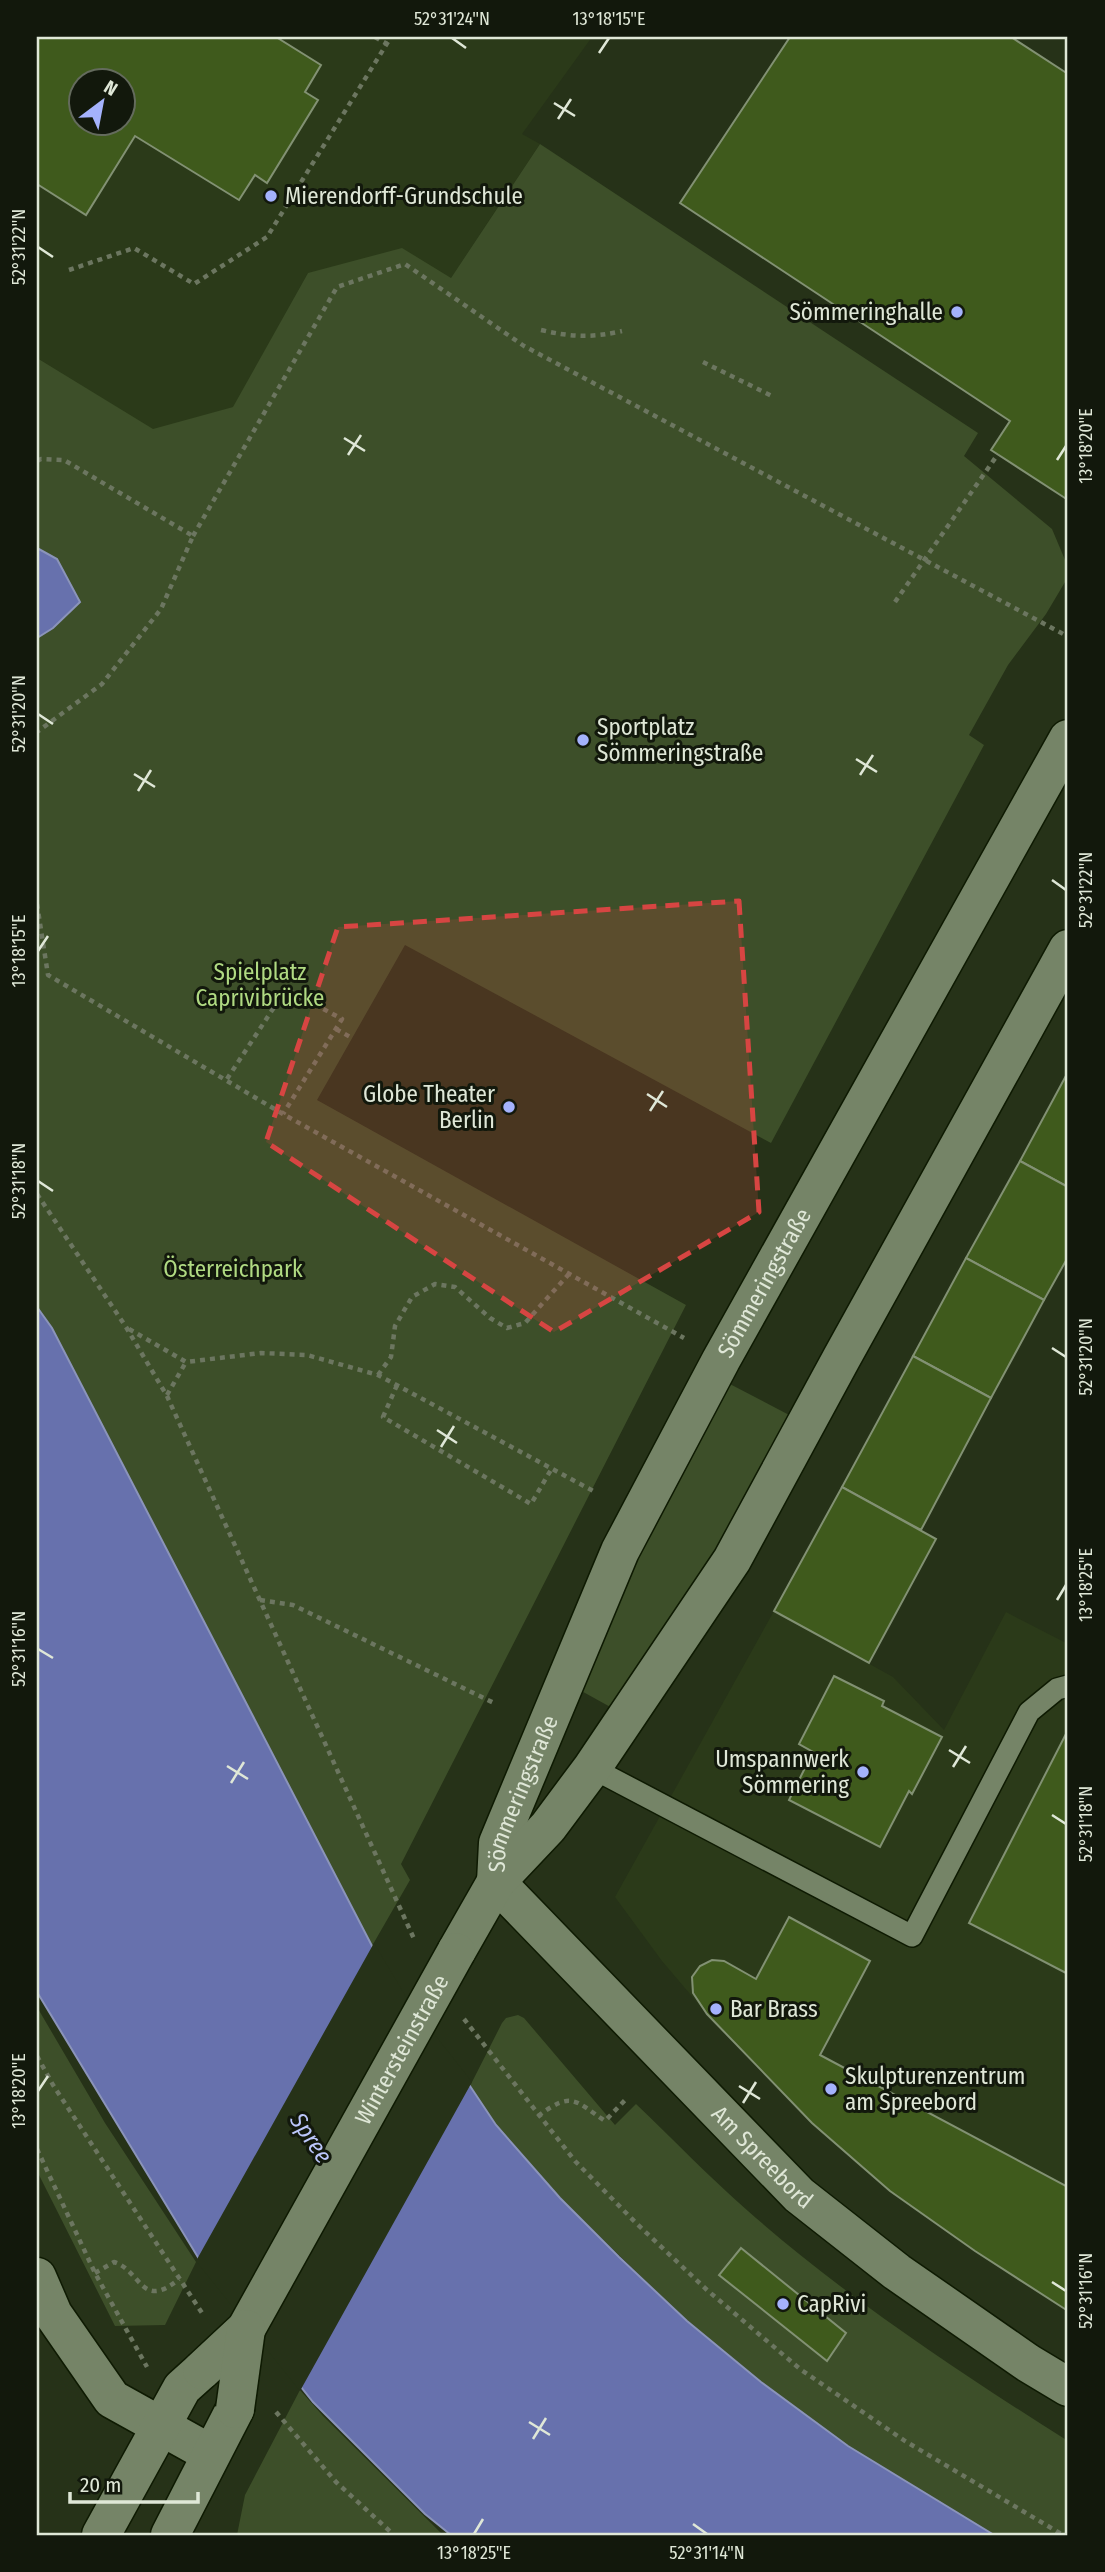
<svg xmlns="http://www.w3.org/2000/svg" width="1105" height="2572" font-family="'Fira Sans Condensed',sans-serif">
  <rect width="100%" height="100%" fill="#263218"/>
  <g fill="#2b3a19" fill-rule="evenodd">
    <path d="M37 37H592L522 134 540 144 451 278 308 273 234 407 153 430 37 358ZM80 80H122V122H80Z"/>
    <polygon points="774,1611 893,1677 944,1730 1006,1612 1068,1644 1068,2311 975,2251 812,2123 707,2014 662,1961 615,1897"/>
  </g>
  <g fill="#3d4f29">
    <polygon points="540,144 978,433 964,456 1052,529 1068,567 1068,577 1046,614 1008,665 969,735 984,745 771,1143 405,945 317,1100 686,1305 401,1864 410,1880 372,1946 52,1328 37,1307 37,638 53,628 57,559 37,548 37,358 153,429 233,407 308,273 402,248 451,278"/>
    <polygon points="726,1382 793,1417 728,1541 614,1709 576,1688 649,1525"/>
    <polygon points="37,2007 105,2123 196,2262 165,2325 115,2326 37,2171"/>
    <path d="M518 2015 524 2018 615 2125 636 2104C673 2139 709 2177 748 2211 847 2298 957 2371 1068 2441V2535H994L848 2446 761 2382 687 2321 560 2198 496 2125 470 2086 502 2023 506 2018Z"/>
    <polygon points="300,2390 323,2416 443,2535 237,2535 245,2495"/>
  </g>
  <g fill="#6771ad" stroke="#8b94ba" stroke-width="2">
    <polygon points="37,548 57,559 80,602 53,628 37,638"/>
    <polygon points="37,1307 52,1328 372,1946 406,2004 470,2086 496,2125 560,2198 619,2257 687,2321 761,2382 848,2446 994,2535 451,2535 425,2514 313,2402 199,2259 37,1992"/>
  </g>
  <polygon fill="#263218" points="374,1943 409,2002 472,2082 300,2391 196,2261"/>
  <g fill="#3f5a1c" stroke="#829173" stroke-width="2" fill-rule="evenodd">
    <path d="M37 37H276L321 65 305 92 318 100 267 183 255 175 239 200 135 136 86 215 37 184ZM80 80H122V122H80Z"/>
    <polygon points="790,37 1011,37 1068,74 1068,500 991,450 1010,421 680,203"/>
    <polygon points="1068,1072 1068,1187 1020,1161"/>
    <polygon points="1020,1161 1068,1187 1068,1257 1044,1300 966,1258"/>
    <polygon points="966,1258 1044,1300 991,1398 913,1356"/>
    <polygon points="913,1356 991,1398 921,1530 842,1487"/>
    <polygon points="842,1487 936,1539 869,1663 774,1611"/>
    <polygon points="834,1676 884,1701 882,1706 942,1737 912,1794 909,1791 880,1847 789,1800 813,1752 799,1744"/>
    <polygon points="1068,1730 1068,1974 969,1923"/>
    <polygon points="789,1917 870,1961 820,2055 1068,2187 1068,2311 975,2251 890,2191 812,2123 707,2014 693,1993 692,1977 700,1966 712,1960 724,1961 756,1979"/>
    <polygon points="741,2248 846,2333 827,2361 719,2275"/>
  </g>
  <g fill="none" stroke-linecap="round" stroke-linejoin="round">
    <defs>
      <polyline id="service" points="592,1768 912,1936 1029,1712 1057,1689 1068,1686"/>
      <g id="minor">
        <path id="s1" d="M496 1882 799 2195 897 2272 1028 2363 1068 2387"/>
        <polyline points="37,2277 53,2314 112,2399 211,2454"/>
      </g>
      <g id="tertiary">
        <path id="s2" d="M496 1882 498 1843 620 1551 721 1360 1068 739"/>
        <polyline points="456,1952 496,1882 548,1827 592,1768 732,1560 841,1359 1068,949"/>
        <polyline points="101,2535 182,2388 202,2370"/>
        <polyline points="170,2535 235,2409"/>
      </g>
    </defs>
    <use href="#service" stroke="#0e1a02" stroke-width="24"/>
    <use href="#minor" stroke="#0e1a02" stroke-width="41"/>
    <use href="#tertiary" stroke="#0e1a02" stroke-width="41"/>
    <g stroke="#6c7660" stroke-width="4.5" stroke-dasharray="5 5" stroke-linecap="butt">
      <polyline points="375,37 387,44"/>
      <polyline points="69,270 134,248 194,284 267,237 391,37"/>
      <path d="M541 330C570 337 593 338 622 331"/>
      <polyline points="703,362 772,396"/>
      <polyline points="37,461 41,459 64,460 193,536 161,609 102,684 37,732"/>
      <polyline points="193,536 337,287 405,264 524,346 1067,636"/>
      <polyline points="37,904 48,975 283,1114 684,1338"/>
      <polyline points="336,1029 352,1038"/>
      <polyline points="227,1079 286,989 342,1019 283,1114"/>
      <polyline points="37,1194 126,1327 167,1396 415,1941"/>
      <polyline points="129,1329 186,1362 261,1353 307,1355 378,1375 597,1493"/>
      <polyline points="378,1375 391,1357 395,1326 412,1297 435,1284 455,1287 490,1318 507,1328 525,1323 568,1275"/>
      <polyline points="397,1385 383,1417 531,1504 552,1468"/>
      <polyline points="167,1395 186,1362"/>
      <polyline points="260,1600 293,1605 496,1704"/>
      <polyline points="464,2019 575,2161 636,2223 707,2290 800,2369 905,2441 1063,2535"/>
      <polyline points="37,2056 53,2085 202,2313"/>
      <path d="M538 2116C572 2091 574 2100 605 2121L627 2098"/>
      <polyline points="37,2149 95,2273 147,2367"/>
      <path d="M95 2273 114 2262C141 2270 141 2311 179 2279"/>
      <polyline points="276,2412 336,2482 394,2535"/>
    </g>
    <use href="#service" stroke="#758467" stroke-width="21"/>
    <use href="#minor" stroke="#758467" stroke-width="38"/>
    <use href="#tertiary" stroke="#758467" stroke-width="38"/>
    <defs>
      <g id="tertiary-bridge">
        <path id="s3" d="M202 2370 246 2329 456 1952"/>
        <polyline points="235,2409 246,2329"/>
      </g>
    </defs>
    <use href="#tertiary-bridge" stroke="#0e1a02" stroke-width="41" stroke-linecap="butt"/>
    <polyline stroke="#6c7660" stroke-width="4.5" stroke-dasharray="5 5" stroke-linecap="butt" points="895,602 998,454"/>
    <use href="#tertiary-bridge" stroke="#758467" stroke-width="38"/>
  </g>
  <path fill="#d74542" fill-opacity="0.2" stroke="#d74542" stroke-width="5" stroke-dasharray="14 9" stroke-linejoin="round" d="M739 901 759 1212 554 1332 266 1142 338 927Z"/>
  <path fill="none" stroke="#dfe7d7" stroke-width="2.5" d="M452 38 466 48M599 53 609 38M554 103 575 116M558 119 571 99M38 247 53 257M344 438 365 451M348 455 361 435M1057 460 1066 446M38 714 53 724M856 759 877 772M134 774 155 787M860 775 873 755M138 791 151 770M1052 880 1066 890M38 951 48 936M647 1094 667 1107M650 1111 663 1091M38 1181 53 1191M1052 1348 1066 1357M437 1430 457 1443M441 1447 454 1426M1057 1600 1066 1585M38 1649 53 1658M949 1750 970 1763M227 1766 248 1779M953 1767 966 1746M231 1783 244 1762M1052 1815 1066 1824M739 2086 760 2099M38 2091 48 2076M743 2103 756 2082M1052 2282 1066 2291M529 2422 550 2435M533 2439 546 2418M693 2524 707 2534M474 2534 483 2519"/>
  <g fill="#a4b2fc" stroke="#12180c" stroke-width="2.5">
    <circle cx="271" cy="196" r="7"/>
    <circle cx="957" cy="312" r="7"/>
    <circle cx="583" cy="740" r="7"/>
    <circle cx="509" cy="1107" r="7"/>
    <circle cx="863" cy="1772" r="7"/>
    <circle cx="716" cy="2009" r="7"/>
    <circle cx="831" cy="2089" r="7"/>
    <circle cx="783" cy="2304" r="7"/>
  </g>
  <g text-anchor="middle" stroke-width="6" stroke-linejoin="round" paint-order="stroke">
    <g font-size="23" fill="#dfe7d7" stroke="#12180c" text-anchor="start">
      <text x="285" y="204">Mierendorff-Grundschule</text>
      <text x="943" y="320" text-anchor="end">Sömmeringhalle</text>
      <text x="597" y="735">Sportplatz<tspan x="597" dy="26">Sömmeringstraße</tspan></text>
      <text x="495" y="1102" text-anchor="end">Globe Theater<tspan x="495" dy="26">Berlin</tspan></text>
      <text x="849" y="1767" text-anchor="end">Umspannwerk<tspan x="849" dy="26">Sömmering</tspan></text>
      <text x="730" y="2017">Bar Brass</text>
      <text x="845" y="2084">Skulpturenzentrum<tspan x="845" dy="26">am Spreebord</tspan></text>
      <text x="797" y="2312">CapRivi</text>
    </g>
    <g font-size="23" fill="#b0da82" stroke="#12180c">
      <text x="260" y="980">Spielplatz<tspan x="260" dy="26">Caprivibrücke</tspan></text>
      <text x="233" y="1277">Österreichpark</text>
    </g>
    <g font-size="23" fill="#dfe7d7" stroke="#12180c">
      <text dy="8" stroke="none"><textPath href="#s2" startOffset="660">Sömmeringstraße</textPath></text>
      <text dy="8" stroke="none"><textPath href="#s2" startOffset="93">Sömmeringstraße</textPath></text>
      <text dy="8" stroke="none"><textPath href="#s3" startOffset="380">Wintersteinstraße</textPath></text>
      <text dy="8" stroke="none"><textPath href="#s1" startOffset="383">Am Spreebord</textPath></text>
    </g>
    <g font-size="24" font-style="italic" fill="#bbc6fa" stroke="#12180c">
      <text transform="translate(311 2138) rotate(56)" y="8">Spree</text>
    </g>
  </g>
  <rect width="1105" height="2572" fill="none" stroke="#12180c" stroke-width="77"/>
  <g transform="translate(102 102) rotate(32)"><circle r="33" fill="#12180c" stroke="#646b5d" stroke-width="2"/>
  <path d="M0-5L12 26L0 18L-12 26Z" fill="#a4b2fc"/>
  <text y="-10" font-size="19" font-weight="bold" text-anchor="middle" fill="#dfe7d7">N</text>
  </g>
  <path d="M70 2492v10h128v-10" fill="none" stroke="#dfe7d7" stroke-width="3.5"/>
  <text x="80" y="2492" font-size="21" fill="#dfe7d7" stroke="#12180c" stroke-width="5" paint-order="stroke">20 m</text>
  <rect x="38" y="38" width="1028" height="2496" fill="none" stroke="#dfe7d7" stroke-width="2.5"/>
  <g font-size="18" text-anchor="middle" fill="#dfe7d7">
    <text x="452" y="25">52°31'24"N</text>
    <text x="609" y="25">13°18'15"E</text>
    <text transform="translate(19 247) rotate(-90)" y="6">52°31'22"N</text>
    <text transform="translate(1086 446) rotate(-90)" y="6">13°18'20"E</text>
    <text transform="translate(19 714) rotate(-90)" y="6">52°31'20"N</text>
    <text transform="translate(1086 890) rotate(-90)" y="6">52°31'22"N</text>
    <text transform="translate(19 951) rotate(-90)" y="6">13°18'15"E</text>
    <text transform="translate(19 1181) rotate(-90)" y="6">52°31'18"N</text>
    <text transform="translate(1086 1357) rotate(-90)" y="6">52°31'20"N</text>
    <text transform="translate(1086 1585) rotate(-90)" y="6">13°18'25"E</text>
    <text transform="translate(19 1649) rotate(-90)" y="6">52°31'16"N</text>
    <text transform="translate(1086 1824) rotate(-90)" y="6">52°31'18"N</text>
    <text transform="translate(19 2091) rotate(-90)" y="6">13°18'20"E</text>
    <text transform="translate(1086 2291) rotate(-90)" y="6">52°31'16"N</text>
    <text x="474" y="2559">13°18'25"E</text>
    <text x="707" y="2559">52°31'14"N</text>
  </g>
</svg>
